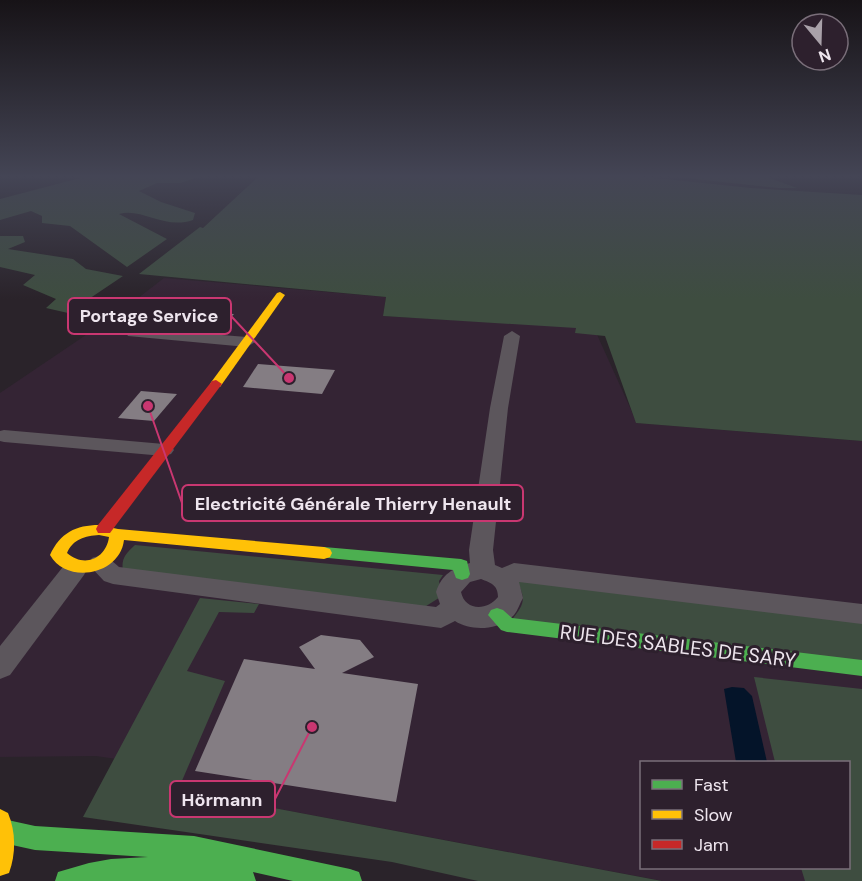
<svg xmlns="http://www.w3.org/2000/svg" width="862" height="881" font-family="'DM Sans',sans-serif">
  <rect width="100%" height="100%" fill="#2a232a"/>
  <path fill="#342434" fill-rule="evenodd" d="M164 278 386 297 383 316 594 328 637 423 862 441V881H663L178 790 152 764 96 756 0 757V393L120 312ZM642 762H848V868H642Z"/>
  <g fill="#3e4d40">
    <path d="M76 175H206L180 183H157L139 191 161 202 195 213 193 220C164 230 142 207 119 214L167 239 127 267 70 226 42 223V216L31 211 0 220V199L80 178Z"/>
    <polygon points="260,175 627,175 751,188 862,195 862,441 636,423 605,336 575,333 576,328 383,316 386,297 139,274 200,227 203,228"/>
    <polygon points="658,175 761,175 797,188 778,188"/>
    <polygon points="0,236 23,236 25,242 8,249 73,259 86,269 123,276 68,313 46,308 56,299 23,285 35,275 0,267"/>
    <path d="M135 545 443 575 439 581 442 596 423 608 123 572C121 559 125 554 135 545Z"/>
    <path d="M515 577 862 620V664L511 621C526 602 526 599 515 577Z"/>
    <polygon points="200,598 259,604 254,613 219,612 187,671 225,681 178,790 662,881 478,881 392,862 83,817"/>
    <polygon points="754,677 862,689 862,881 805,881 801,868 848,868 848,762 775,762"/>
  </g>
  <polygon fill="#041429" points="732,687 744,688 752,696 767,762 736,762 724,689"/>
  <g fill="#847d83">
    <polygon points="178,310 234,314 221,329 164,325"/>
    <polygon points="258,364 335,370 322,394 243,387"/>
    <polygon points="141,391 177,394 154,421 118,418"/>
    <polygon points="321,635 360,640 374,657 342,673 418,684 396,802 195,771 244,659 315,669 299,647"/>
  </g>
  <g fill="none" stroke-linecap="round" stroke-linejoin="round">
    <g fill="#5c565c" fill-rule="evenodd">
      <polygon points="134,328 247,337 255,342 247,347 128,336 126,333"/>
      <path d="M512 331 520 336 508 408 493 550 495 565 502 568 514 563 862 604V624L519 582 523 598C520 603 518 610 514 615 500 630 472 632 455 621L441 628 113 584 104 581 88 564 92 558C104 554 110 559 119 567L436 607 440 604 436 592C442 574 453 568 470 563L469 550 490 408 504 336ZM481 579C491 583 498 585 498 597 487 611 465 611 461 592L470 582Z"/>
      <polygon points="4,430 164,444 171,446 174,450 171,454 164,456 4,442 0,441 0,431"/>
      <polygon points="75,560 84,563 87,569 84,575 10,675 0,679 0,646 66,563"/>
    </g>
    <g fill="#4caf50" fill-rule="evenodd">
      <polygon points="324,547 461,559 467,561 470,574 468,578 462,580 456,578 453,570 318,557 316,553 318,549"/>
      <polygon points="497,608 503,610 512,618 862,660 862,676 507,632 501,630 488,615 491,610"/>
      <polygon points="3,819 35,826 194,836 350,869 359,872 362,881 293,881 253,872 256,881 55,881 58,872 89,863 111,859 148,857 35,850 3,843 0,841 0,821"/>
    </g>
    <g fill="#ffc107" fill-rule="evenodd">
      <polygon points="280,292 285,295 220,387 212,387 210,384 212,381 277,293"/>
      <path d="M99 525 118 529 324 547 330 549 332 553 330 557 324 559 124 540C120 575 67 585 50 555 60 533 76 525 99 525ZM99 535 109 537C106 559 84 568 67 553 73 539 85 536 99 535Z"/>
      <path d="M0 809 8 813C16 832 16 854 9 873L0 876Z"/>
    </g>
    <polygon fill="#c62828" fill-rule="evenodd" points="216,380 222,384 110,533 98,533 96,529 98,525 212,381"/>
  </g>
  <linearGradient id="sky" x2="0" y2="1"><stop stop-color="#171317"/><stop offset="0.59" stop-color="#444555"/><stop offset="1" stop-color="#444555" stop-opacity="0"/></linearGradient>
  <rect width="862" height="299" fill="url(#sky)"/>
  <g text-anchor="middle" stroke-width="6" stroke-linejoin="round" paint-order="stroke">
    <g font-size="20" fill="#eee5ee" stroke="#2d202d">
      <text transform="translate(678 646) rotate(7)" y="7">RUE DES SABLES DE SARY</text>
    </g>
  </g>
  <path fill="none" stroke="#c93771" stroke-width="2" d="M289 378L231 316M148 406L182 503M312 727L275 799"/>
  <g fill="#c93771" stroke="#2d202d" stroke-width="2">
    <circle cx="289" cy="378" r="6"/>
    <circle cx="148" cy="406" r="6"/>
    <circle cx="312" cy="727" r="6"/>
  </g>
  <g fill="#2d202d" stroke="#c93771" stroke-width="2">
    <rect x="68" y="298" width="163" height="36" rx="6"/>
    <rect x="182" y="485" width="341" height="36" rx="6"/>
    <rect x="170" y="781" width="105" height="36" rx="6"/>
  </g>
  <g font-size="18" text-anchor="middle" font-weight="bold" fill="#eee5ee">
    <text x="149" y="322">Portage Service</text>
    <text x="353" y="510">Electricité Générale Thierry Henault</text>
    <text x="222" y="806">Hörmann</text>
  </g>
  <rect x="640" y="761" width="210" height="108" fill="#2d202d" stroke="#7a6f7a" stroke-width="1.5"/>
  <rect x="652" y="780" width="30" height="9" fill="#4caf50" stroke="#7a6f7a" stroke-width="1.5"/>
  <text x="694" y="791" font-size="18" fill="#eee5ee">Fast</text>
  <rect x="652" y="810" width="30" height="9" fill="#ffc107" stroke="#7a6f7a" stroke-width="1.5"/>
  <text x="694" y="821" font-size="18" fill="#eee5ee">Slow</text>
  <rect x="652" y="840" width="30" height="9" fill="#c62828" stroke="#7a6f7a" stroke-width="1.5"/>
  <text x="694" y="851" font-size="18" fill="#eee5ee">Jam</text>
  <g transform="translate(820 42) rotate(161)"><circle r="28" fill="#2d202d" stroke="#7a6f7a" stroke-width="1.5"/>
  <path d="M0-4.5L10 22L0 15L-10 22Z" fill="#a9a1a9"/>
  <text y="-9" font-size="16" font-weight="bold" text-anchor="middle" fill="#eee5ee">N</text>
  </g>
</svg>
